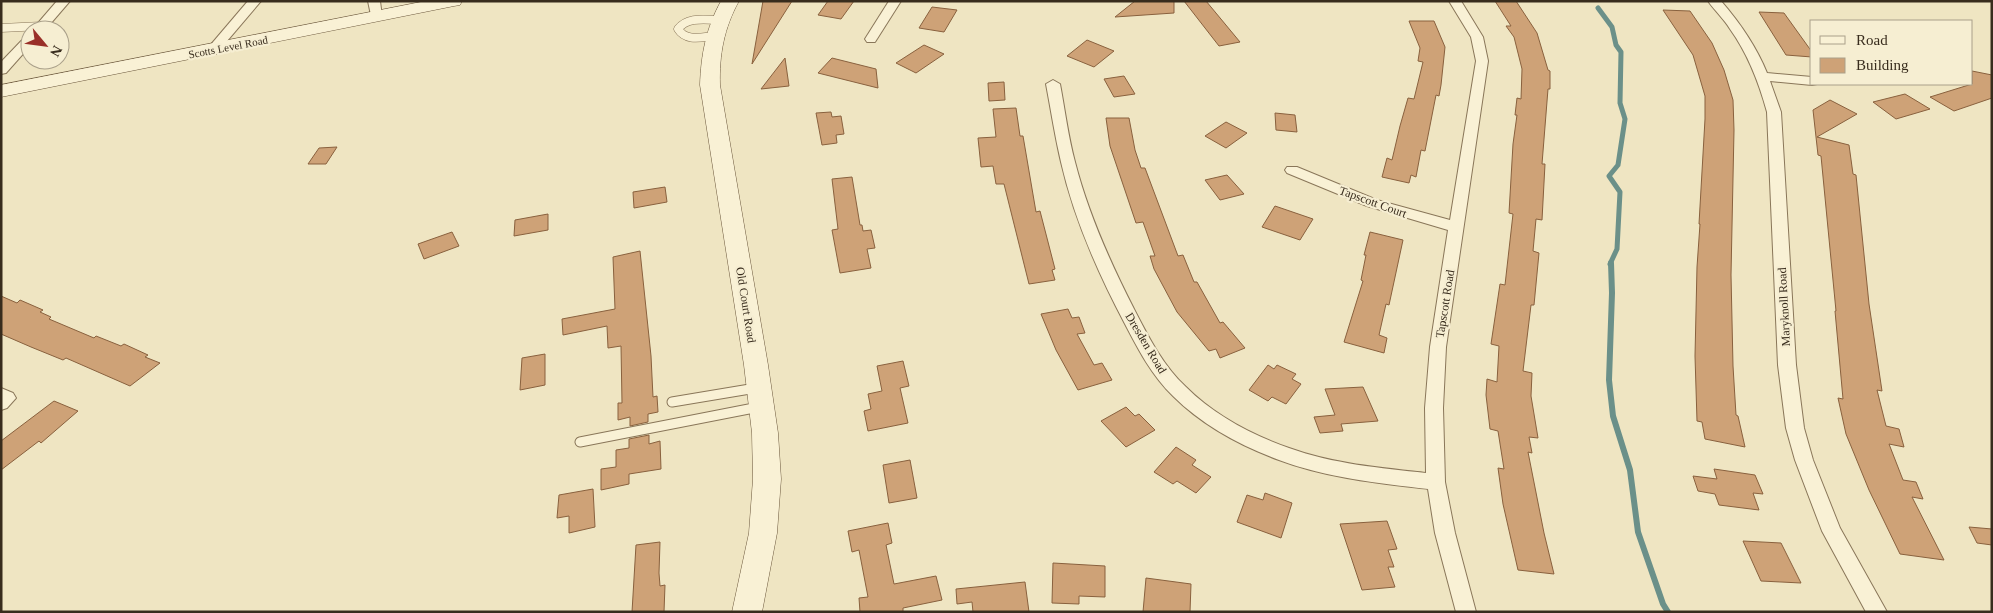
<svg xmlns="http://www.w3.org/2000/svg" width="1993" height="613" font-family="Georgia,serif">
  <rect width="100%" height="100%" fill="#efe5c2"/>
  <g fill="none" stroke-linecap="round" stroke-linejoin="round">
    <polyline stroke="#6b9089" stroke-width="5" points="1598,8 1612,27 1616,45 1621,52 1620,103 1625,119 1618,165 1609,176 1620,192 1617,249 1610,264"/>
    <polyline stroke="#6b9089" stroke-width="6" points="1611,263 1612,293 1609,380 1613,416 1630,470 1638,532 1663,604 1668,612"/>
  </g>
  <g fill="#cea277" stroke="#89613e">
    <polygon points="763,1 792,1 752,64"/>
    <polygon points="828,1 854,1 841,19 818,15"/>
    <polygon points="1135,1 1174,1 1174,13 1115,17"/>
    <polygon points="1184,1 1206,1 1240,42 1219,46"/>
    <polygon points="1495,1 1516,1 1537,33 1548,70 1550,71 1550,89 1548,89 1542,164 1545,164 1542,220 1536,219 1533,251 1539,253 1534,305 1531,305 1523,371 1532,373 1531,396 1538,438 1529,437 1532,453 1528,452 1544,533 1554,574 1518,570 1503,504 1498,468 1504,469 1498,431 1490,429 1486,395 1487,379 1497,382 1499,346 1491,344 1500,284 1505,285 1513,214 1509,213 1513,144 1517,115 1515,115 1517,98 1521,99 1522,69 1514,37 1506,26 1511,26"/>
    <polygon points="932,7 957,10 944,32 919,28"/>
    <polygon points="1663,10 1690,11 1712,43 1724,70 1733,100 1734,130 1731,275 1733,366 1736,415 1738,416 1745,447 1705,439 1702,422 1697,421 1695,356 1697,267 1700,224 1699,224 1705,119 1705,96 1693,55"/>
    <polygon points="1759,12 1784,13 1812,52 1812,57 1786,55"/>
    <polygon points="1409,21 1434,21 1445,47 1441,85 1439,96 1436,95 1425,151 1421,150 1416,177 1411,175 1409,183 1382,177 1387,158 1392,160 1400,126 1408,98 1414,99 1423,62 1418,61 1420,48"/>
    <polygon points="1087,40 1114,51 1094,67 1067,56"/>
    <polygon points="924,45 944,54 916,73 896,63"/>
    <polygon points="785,58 789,86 761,89"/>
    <polygon points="832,58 876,69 878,88 818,73"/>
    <polygon points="1972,71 1992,75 1992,98 1954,111 1930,97 1972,84"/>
    <polygon points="1124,76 1135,94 1114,97 1104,79"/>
    <polygon points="1004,82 1005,100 989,101 988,83"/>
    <polygon points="1905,94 1930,109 1896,119 1873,102"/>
    <polygon points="1830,100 1857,114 1817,137 1849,145 1853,174 1856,175 1869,304 1882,391 1877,390 1886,426 1899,429 1904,447 1889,444 1903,480 1916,482 1923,499 1912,497 1944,560 1900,554 1869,490 1846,434 1838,398 1843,399 1835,311 1836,311 1821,156 1818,155 1813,110"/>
    <polygon points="1016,108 1020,136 1023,136 1036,212 1040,211 1055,269 1052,270 1055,280 1029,284 1004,184 996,184 993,166 981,167 978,138 996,137 993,109"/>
    <polygon points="831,112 832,117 841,116 844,134 836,135 837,143 822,145 816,113"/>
    <polygon points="1275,113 1295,115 1297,132 1276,130"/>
    <polygon points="1106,118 1129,118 1135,150 1141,168 1145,168 1178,256 1183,255 1194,282 1197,282 1220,323 1223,322 1245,348 1220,358 1216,349 1209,351 1177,312 1154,269 1150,256 1155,256 1143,222 1136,223 1110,146"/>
    <polygon points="1226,122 1247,133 1226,148 1205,136"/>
    <polygon points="337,147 326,164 308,164 319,148"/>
    <polygon points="1227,175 1244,194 1220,200 1205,180"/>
    <polygon points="852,177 860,225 862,225 863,231 871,230 875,248 867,249 871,268 840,273 832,230 838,229 832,179"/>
    <polygon points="665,187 667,202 634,208 633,192"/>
    <polygon points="1275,206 1313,219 1300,240 1262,227"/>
    <polygon points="548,214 548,230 514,236 515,220"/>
    <polygon points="452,232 459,246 424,259 418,244"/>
    <polygon points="1370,232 1403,240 1389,305 1386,304 1379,335 1387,338 1384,353 1344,342 1363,281 1361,280 1366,255 1364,255"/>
    <polygon points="640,251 651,356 653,397 657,396 658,412 648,414 648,422 630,426 630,417 618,420 618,403 622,403 621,346 608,348 607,326 563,335 562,319 615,309 613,257"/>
    <polygon points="1,296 17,303 20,300 43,310 40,312 51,317 49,319 94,338 96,336 121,346 124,344 148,355 145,357 160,363 130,386 66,358 63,360 31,347 1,334"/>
    <polygon points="1068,309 1072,318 1079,317 1085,333 1077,334 1094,365 1102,363 1112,380 1078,390 1056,350 1041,314"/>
    <polygon points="545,354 545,385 520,390 522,358"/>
    <polygon points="903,361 909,386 900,388 908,423 868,431 864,411 871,409 868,394 882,391 877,366"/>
    <polygon points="1268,365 1274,369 1277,365 1296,374 1292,379 1301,384 1286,404 1272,397 1268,401 1249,390"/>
    <polygon points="1363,387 1378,421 1341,424 1343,431 1320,433 1314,417 1335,415 1325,389"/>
    <polygon points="54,401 78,411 41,443 39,441 1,470 1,441"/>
    <polygon points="1126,407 1135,416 1139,414 1155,430 1126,447 1101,421"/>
    <polygon points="649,435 649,444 660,441 661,469 629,474 629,484 601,490 601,469 616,467 616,450 629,448 629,439"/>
    <polygon points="1176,447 1196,460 1192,465 1211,477 1196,493 1177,481 1173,484 1154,472"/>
    <polygon points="910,460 917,498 889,503 883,465"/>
    <polygon points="1714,469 1755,475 1763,494 1753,493 1759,510 1719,505 1715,494 1698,491 1693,476 1717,479"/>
    <polygon points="593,489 595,527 569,533 569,516 557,518 559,495"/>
    <polygon points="1265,493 1292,503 1281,538 1237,522 1247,495 1263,500"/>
    <polygon points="1387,521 1397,549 1388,550 1394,567 1388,567 1395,587 1362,590 1340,524"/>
    <polygon points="888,523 892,543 886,545 894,584 936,576 942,600 903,608 903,612 860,612 859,598 868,597 859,550 852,552 848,531"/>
    <polygon points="1969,527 1992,529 1992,545 1977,543"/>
    <polygon points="1743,541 1781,543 1801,583 1761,581"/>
    <polygon points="660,542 659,573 660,586 665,585 664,612 632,612 636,545"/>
    <polygon points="1053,563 1105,566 1105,597 1079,596 1079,604 1052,603"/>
    <polygon points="1146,578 1191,584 1190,612 1143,612"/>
    <polygon points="1025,582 1029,612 973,612 972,602 957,604 956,589"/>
  </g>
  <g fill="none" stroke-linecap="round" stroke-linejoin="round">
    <defs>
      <g id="service-far1">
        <polyline points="1,28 42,26"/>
        <path d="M715 36C702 37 686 42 678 29 688 16 706 20 720 20"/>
      </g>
      <g id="service">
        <polyline points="672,402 756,388"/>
        <polyline points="580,442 759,407"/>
      </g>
      <g id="minor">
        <polygon points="57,1 70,1 45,30 32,30"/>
        <polygon points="248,1 261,1 216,54 208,54 206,51 208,48"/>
        <polygon points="368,1 380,1 382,17 380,20 372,20"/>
        <polygon points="889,1 901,1 875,42 867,42 865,39"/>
        <path d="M1449 1H1461L1483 37 1488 61 1446 347 1443 408 1445 482 1455 533 1476 612H1456L1435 533 1428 489C1378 483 1327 478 1279 460 1241 446 1202 425 1173 396 1152 376 1138 349 1125 324 1098 273 1074 219 1061 162 1055 137 1051 110 1046 84L1053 80 1060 84C1065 110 1068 136 1075 162 1088 213 1110 262 1134 309 1148 336 1163 366 1186 387 1214 415 1252 435 1289 448 1333 464 1381 468 1426 473L1425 408 1430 347 1448 230 1367 206 1287 173 1285 170 1287 167H1297L1377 200 1450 220 1476 61 1471 37Z"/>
        <path d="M1708 1H1721C1740 23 1756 46 1767 73L1812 77V84H1817L1812 85 1770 81 1781 112 1796 365 1804 428 1813 460 1840 528 1887 612H1866L1822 531 1795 460 1786 428 1778 365 1767 112C1759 83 1748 54 1730 29 1724 19 1715 11 1708 1Z"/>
        <polygon points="30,35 30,46 6,73 1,74 1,62 26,36"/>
        <polygon points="1,388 13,393 16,398 7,408 1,410"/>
      </g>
      <g id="secondary">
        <polygon points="426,1 462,1 460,5 454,6 1,97 1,85"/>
        <path d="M721 1H739C724 28 719 55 720 85L768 365 778 433 781 479 777 533 762 612H732L749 533 753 479 752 433 744 365 700 85C701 55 706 28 721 1Z"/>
      </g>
    </defs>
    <use href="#service-far1" stroke="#897659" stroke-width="9"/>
    <use href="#service" stroke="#897659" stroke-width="11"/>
    <use href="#minor" stroke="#897659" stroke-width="2"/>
    <use href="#secondary" stroke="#6b573c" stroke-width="1"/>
    <use href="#service-far1" stroke="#f9f1d5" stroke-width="8"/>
    <use href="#service" stroke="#f9f1d5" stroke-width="9"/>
    <use href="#minor" fill="#f9f1d5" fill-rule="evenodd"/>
    <use href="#secondary" fill="#f9f1d5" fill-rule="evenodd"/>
  </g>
  <g text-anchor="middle" stroke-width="4.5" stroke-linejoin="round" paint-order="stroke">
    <g font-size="11" fill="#382c1d" stroke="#f6eed2">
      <text transform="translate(228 47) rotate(-11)" y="4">Scotts Level Road</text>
    </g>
    <g font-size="12" fill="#382c1d" stroke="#f6eed2">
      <text transform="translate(1373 202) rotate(20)" y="4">Tapscott Court</text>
      <text transform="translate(1445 304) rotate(-81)" y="4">Tapscott Road</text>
      <text transform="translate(746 305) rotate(81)" y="4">Old Court Road</text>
      <text transform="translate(1784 307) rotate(-93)" y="4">Maryknoll Road</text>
      <text transform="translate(1146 343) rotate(59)" y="4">Dresden Road</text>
    </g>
  </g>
  <rect width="1993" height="613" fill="none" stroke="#382c1d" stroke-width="5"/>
  <rect x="1810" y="20" width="162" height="65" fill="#f6eed2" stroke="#aaa08a"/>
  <rect x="1820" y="36" width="25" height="8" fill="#f9f1d5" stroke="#aaa08a"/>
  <text x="1856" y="45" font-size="15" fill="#382c1d">Road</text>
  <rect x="1820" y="58" width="25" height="15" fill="#cea277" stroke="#aaa08a"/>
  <text x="1856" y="70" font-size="15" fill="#382c1d">Building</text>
  <g transform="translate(45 45) rotate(119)"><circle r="24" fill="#f6eed2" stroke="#aaa08a"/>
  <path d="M0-4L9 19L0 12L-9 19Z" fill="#992f28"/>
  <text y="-8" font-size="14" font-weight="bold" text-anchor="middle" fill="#382c1d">N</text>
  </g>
</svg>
